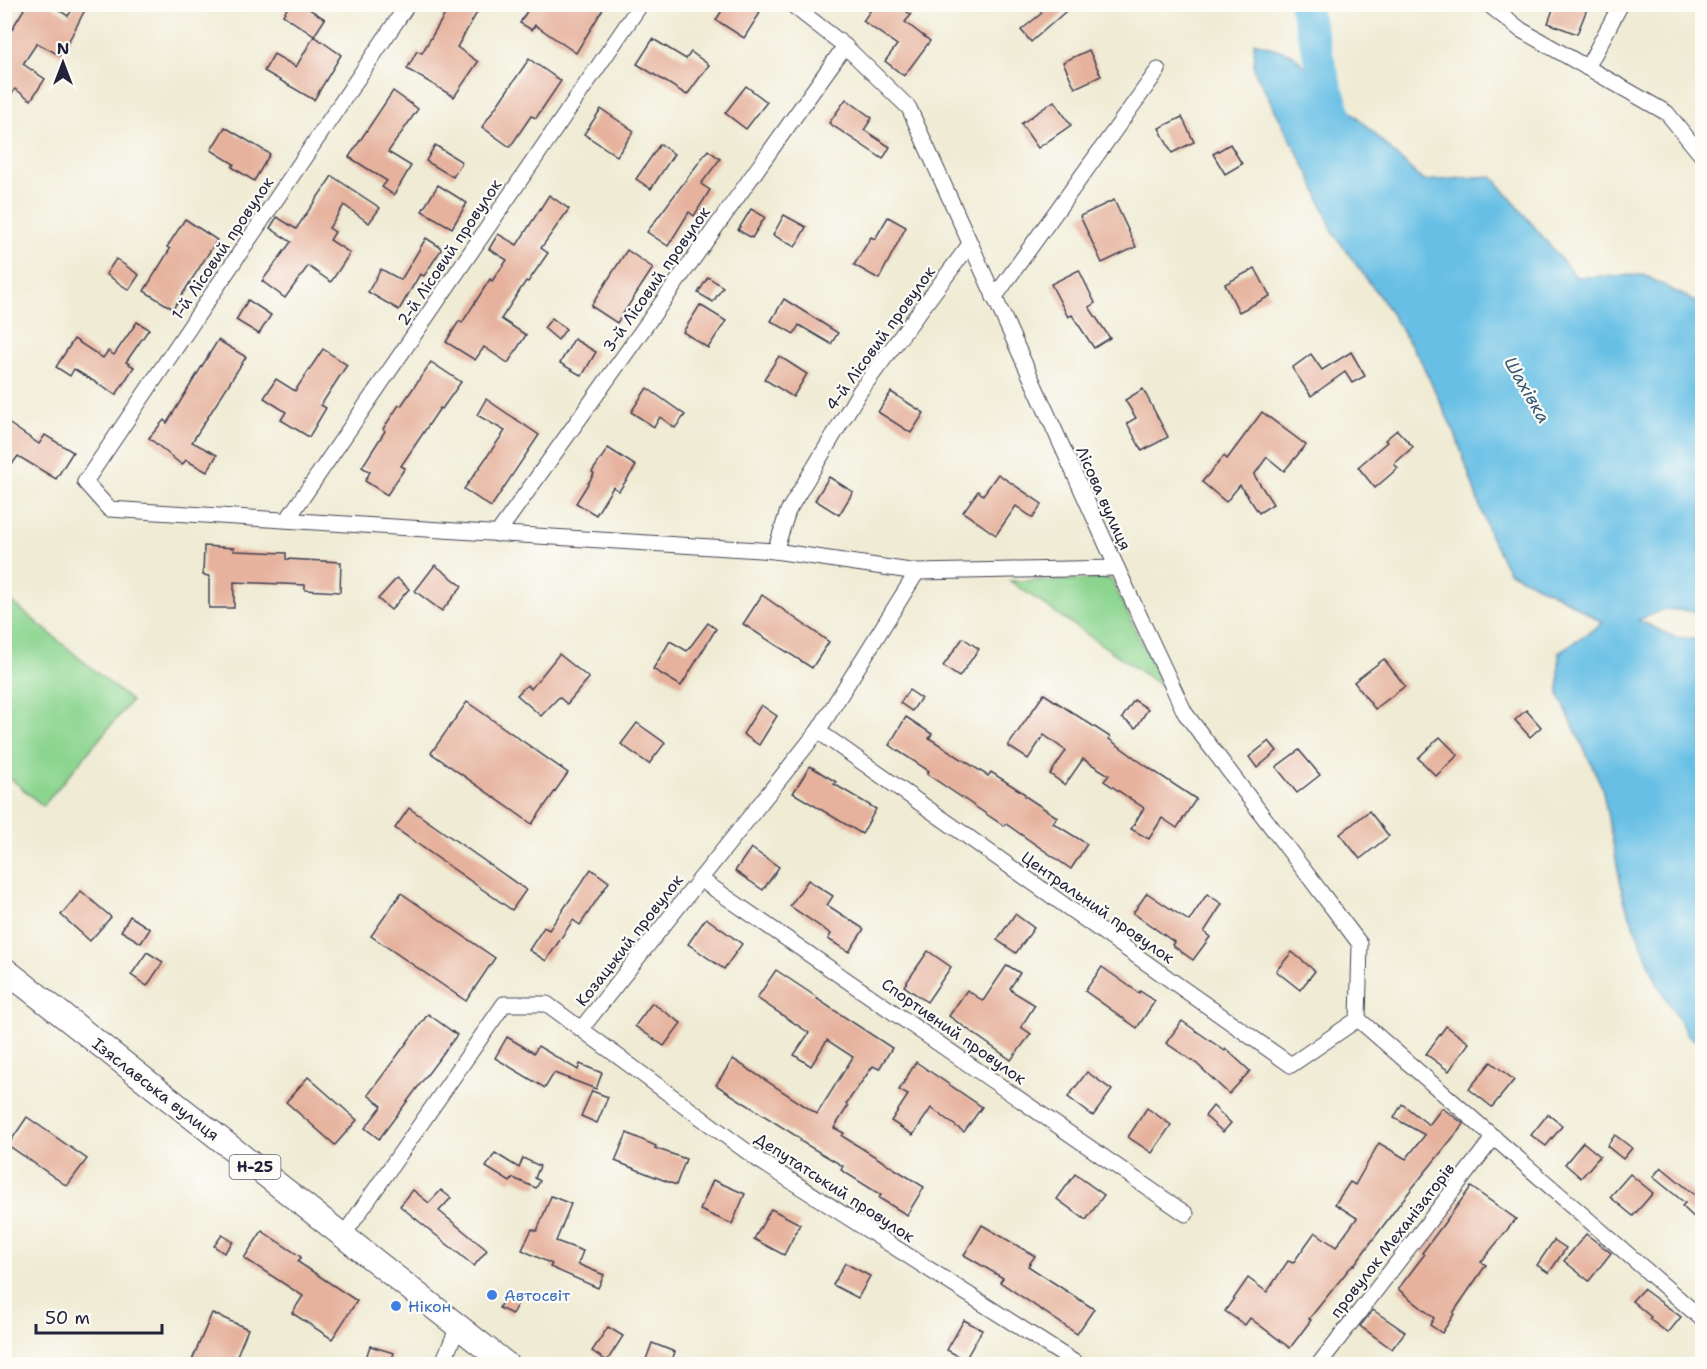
<svg xmlns="http://www.w3.org/2000/svg" width="1707" height="1369" font-family="'Shantell Sans',sans-serif">
  <rect width="100%" height="100%" fill="#fdfcf7"/>
  <filter id="ink" filterUnits="userSpaceOnUse"><feTurbulence type="fractalNoise" baseFrequency=".0167" numOctaves="2"/><feDisplacementMap in="SourceGraphic" scale="12" xChannelSelector="R" yChannelSelector="G"/><feConvolveMatrix kernelMatrix="1 2 1 2 8 2 1 2 1" color-interpolation-filters="sRGB"/></filter>
  <filter id="wash" filterUnits="userSpaceOnUse"><feTurbulence type="fractalNoise" baseFrequency=".008" numOctaves="4" result="noise"/><feDisplacementMap in="SourceGraphic" scale="24" xChannelSelector="R" yChannelSelector="G"/><feGaussianBlur stdDeviation="1.35" result="paint"/><feColorMatrix in="noise" values="0 0 0 0 0 0 0 0 0 0 0 0 0 0 0 0 0 1.4 0 .05"/><feComposite in="paint" operator="in"/></filter>
  <g filter="url(#wash)">
    <rect width="100%" height="100%" fill="#efebd4"/>
    <g fill="#8cd590" stroke="#577c66" stroke-width="1.5">
      <polygon points="1111,579 1163,687 1010,581"/>
      <polygon points="5,596 131,701 43,806 5,774"/>
    </g>
    <polygon fill="#68bfe5" stroke="#457090" stroke-width="1.5" points="1254,42 1292,54 1423,181 1492,176 1576,277 1644,275 1702,305 1702,612 1665,609 1638,620 1674,637 1702,640 1702,1046 1687,1034 1657,983 1624,900 1602,787 1559,695 1559,652 1603,623 1559,596 1509,572 1490,536 1456,436 1421,361 1385,304 1334,234 1310,176 1254,70"/>
    <g fill="none" stroke-linecap="round" stroke-linejoin="round">
      <polyline stroke="#68bfe5" stroke-width="30" points="1304,4 1327,87 1341,125"/>
    </g>
    <g id="blocks">
      <g fill="#e6b29d">
        <polygon points="27,4 49,4 68,16 76,4 88,4 61,56 37,43 23,64 45,79 31,100 15,89 4,105 4,42"/>
        <polygon points="290,4 311,4 309,9 325,19 314,36 283,15"/>
        <polygon points="451,4 482,4 457,47 478,62 454,97 407,69 417,51 422,53"/>
        <polygon points="531,4 606,4 576,53 535,25 532,30 520,23"/>
        <polygon points="726,4 747,4 760,13 744,38 716,20"/>
        <polygon points="875,4 897,4 911,15 905,22 930,41 904,76 885,61 897,45 863,21"/>
        <polygon points="1034,4 1074,4 1031,42 1021,30 1042,13"/>
        <polygon points="1555,4 1589,4 1577,34 1548,23"/>
        <polygon points="314,36 341,55 314,100 264,71 274,54 296,67"/>
        <polygon points="653,39 686,59 691,52 709,65 687,95 637,64"/>
        <polygon points="1089,50 1101,76 1075,88 1063,62"/>
        <polygon points="529,59 561,81 536,118 531,116 510,147 482,127"/>
        <polygon points="746,86 767,102 746,129 725,113"/>
        <polygon points="393,91 418,109 388,152 411,166 394,195 382,187 387,181 349,157"/>
        <polygon points="846,99 872,118 864,130 890,147 883,159 829,123"/>
        <polygon points="1054,101 1071,125 1038,148 1021,124"/>
        <polygon points="601,109 634,131 617,156 584,134"/>
        <polygon points="1182,117 1194,142 1172,153 1159,128"/>
        <polygon points="225,127 270,154 254,181 232,167 234,164 211,150"/>
        <polygon points="660,144 674,154 651,189 636,179"/>
        <polygon points="1230,144 1242,164 1225,174 1213,154"/>
        <polygon points="435,145 462,162 453,177 426,161"/>
        <polygon points="708,150 720,159 701,184 710,190 694,216 689,212 668,246 647,232"/>
        <polygon points="332,176 380,208 369,223 344,205 329,228 335,232 330,240 350,253 331,282 308,266 285,298 262,281 291,242 270,228 277,217 296,229"/>
        <polygon points="438,185 467,203 452,228 422,211"/>
        <polygon points="549,195 569,209 541,248 548,253 528,282 526,281 501,319 526,335 508,363 484,347 475,360 446,342 459,321 462,323 490,279 492,281 507,260 489,249 498,234 517,245"/>
        <polygon points="1114,200 1136,247 1102,263 1080,216"/>
        <polygon points="751,209 765,217 752,238 738,230"/>
        <polygon points="784,215 806,227 795,247 773,235"/>
        <polygon points="888,217 906,227 879,279 854,265 871,237 875,239"/>
        <polygon points="185,219 217,240 173,309 144,291 170,249 167,247"/>
        <polygon points="426,238 440,247 441,250 424,276 420,274 399,310 368,292 381,269 401,280"/>
        <polygon points="627,250 653,268 617,323 591,306"/>
        <polygon points="116,259 139,275 129,290 106,274"/>
        <polygon points="1255,268 1270,296 1239,312 1225,284"/>
        <polygon points="1079,270 1095,303 1089,307 1110,338 1094,348 1072,315 1068,317 1051,284"/>
        <polygon points="708,277 723,287 713,302 698,293"/>
        <polygon points="784,299 838,333 831,344 799,325 794,334 771,321"/>
        <polygon points="248,300 271,315 259,334 236,320"/>
        <polygon points="700,305 726,321 708,348 683,332"/>
        <polygon points="552,318 566,329 558,340 544,328"/>
        <polygon points="137,322 149,329 126,362 134,367 116,395 74,369 70,376 56,367 74,339 103,358 108,351 114,355"/>
        <polygon points="574,339 596,352 582,376 560,363"/>
        <polygon points="218,340 246,357 192,442 217,455 207,472 186,460 182,465 149,438 164,420 167,423"/>
        <polygon points="323,349 347,365 321,405 326,408 309,437 281,420 286,412 264,398 276,379 295,391"/>
        <polygon points="1351,352 1365,376 1352,383 1345,372 1311,396 1292,368 1311,354 1322,370"/>
        <polygon points="779,356 807,374 793,397 764,379"/>
        <polygon points="431,362 461,382 442,409 440,408 401,466 405,468 387,495 365,481 370,472 362,467 385,431 383,429 399,405 401,406"/>
        <polygon points="647,388 685,415 675,428 660,417 654,427 631,412"/>
        <polygon points="1143,389 1168,437 1142,451 1127,423 1136,418 1125,400"/>
        <polygon points="891,392 924,413 911,433 878,412"/>
        <polygon points="486,399 539,435 491,507 464,489 505,431 477,415"/>
        <polygon points="1262,412 1306,445 1284,471 1267,457 1254,475 1273,504 1259,513 1240,485 1226,502 1202,482 1224,456 1227,459"/>
        <polygon points="4,420 39,444 45,435 73,452 56,479 18,456 13,463 4,458"/>
        <polygon points="1397,430 1413,447 1394,464 1398,468 1375,488 1358,467 1387,442 1385,440"/>
        <polygon points="608,448 636,466 619,491 613,487 596,515 576,503 594,474 592,472"/>
        <polygon points="998,474 1042,504 1033,518 1016,506 996,535 963,512 978,491 983,495"/>
        <polygon points="829,477 853,492 839,515 815,500"/>
        <polygon points="204,546 234,548 234,551 286,553 286,559 341,562 340,592 305,590 305,585 234,582 234,608 209,608 209,576 203,575"/>
        <polygon points="435,565 462,586 442,611 415,591"/>
        <polygon points="397,578 409,589 391,610 378,599"/>
        <polygon points="762,595 829,642 812,668 743,624"/>
        <polygon points="708,623 716,629 681,686 653,669 670,641 687,651"/>
        <polygon points="963,638 979,649 959,677 943,666"/>
        <polygon points="559,654 589,678 567,704 559,697 541,716 517,695 527,685 531,689"/>
        <polygon points="1384,659 1405,686 1375,709 1354,682"/>
        <polygon points="909,690 921,698 912,711 900,703"/>
        <polygon points="1044,694 1110,737 1109,739 1146,766 1196,799 1177,828 1162,818 1149,839 1131,829 1144,808 1104,781 1109,775 1083,759 1065,785 1050,774 1066,751 1044,735 1028,759 1008,746"/>
        <polygon points="1134,700 1148,709 1136,728 1122,718"/>
        <polygon points="467,702 568,773 532,824 431,753"/>
        <polygon points="761,705 777,716 759,745 743,734"/>
        <polygon points="1526,710 1541,727 1530,737 1515,720"/>
        <polygon points="906,717 932,734 929,738 988,776 991,772 1025,794 1025,796 1057,817 1053,823 1087,844 1071,869 1006,824 1004,826 970,803 927,774 929,771 889,745"/>
        <polygon points="637,723 665,743 649,764 621,744"/>
        <polygon points="1440,737 1458,755 1436,776 1418,758"/>
        <polygon points="1269,741 1277,751 1257,768 1249,757"/>
        <polygon points="1299,750 1320,775 1297,793 1276,767"/>
        <polygon points="810,766 836,782 834,784 876,809 862,834 793,793"/>
        <polygon points="409,808 526,890 512,910 395,828"/>
        <polygon points="1369,811 1389,836 1360,859 1340,834"/>
        <polygon points="751,848 779,867 763,890 735,871"/>
        <polygon points="591,869 609,882 580,925 573,920 546,961 529,950 544,927 549,930"/>
        <polygon points="808,880 833,896 827,905 864,929 849,952 828,939 831,934 790,906"/>
        <polygon points="81,891 111,917 90,941 61,915"/>
        <polygon points="401,893 495,958 466,1001 371,936"/>
        <polygon points="1147,893 1189,921 1207,894 1222,904 1204,932 1210,937 1193,960 1172,945 1174,942 1133,913"/>
        <polygon points="1015,914 1034,928 1016,953 997,940"/>
        <polygon points="130,916 150,929 141,943 121,931"/>
        <polygon points="706,918 742,944 724,969 688,944"/>
        <polygon points="928,951 951,967 927,1002 904,986"/>
        <polygon points="147,952 163,962 147,986 131,975"/>
        <polygon points="1292,952 1315,971 1300,990 1276,971"/>
        <polygon points="1007,965 1020,973 1010,988 1012,991 1035,1005 1021,1027 1031,1034 1011,1060 949,1016 967,990 983,1001"/>
        <polygon points="1102,967 1139,993 1140,991 1155,1001 1137,1028 1085,991"/>
        <polygon points="776,970 818,998 817,999 892,1048 879,1069 873,1066 846,1104 848,1106 834,1128 844,1133 842,1136 924,1187 907,1215 879,1198 881,1195 841,1170 843,1166 800,1141 801,1139 716,1085 733,1059 817,1114 853,1057 827,1040 811,1066 794,1055 809,1033 757,998"/>
        <polygon points="652,1003 681,1023 664,1046 635,1026"/>
        <polygon points="428,1014 457,1035 379,1139 365,1128 382,1106 368,1095"/>
        <polygon points="1182,1021 1225,1051 1226,1049 1250,1071 1229,1094 1197,1064 1166,1043"/>
        <polygon points="1446,1026 1469,1043 1449,1071 1426,1054"/>
        <polygon points="507,1037 534,1053 538,1046 578,1070 580,1064 602,1073 596,1089 554,1073 545,1088 495,1058"/>
        <polygon points="916,1062 982,1107 964,1132 931,1108 913,1135 891,1121 908,1095 899,1090"/>
        <polygon points="1491,1062 1514,1080 1492,1107 1469,1089"/>
        <polygon points="1087,1072 1112,1090 1093,1116 1068,1097"/>
        <polygon points="308,1077 357,1120 335,1145 286,1102"/>
        <polygon points="592,1091 608,1097 597,1123 581,1116"/>
        <polygon points="1402,1104 1429,1125 1442,1108 1464,1124 1401,1202 1354,1265 1353,1264 1309,1319 1311,1320 1290,1348 1250,1318 1245,1325 1225,1311 1248,1278 1267,1292 1288,1261 1293,1263 1315,1232 1336,1247 1357,1218 1335,1204 1350,1182 1355,1185 1379,1143 1406,1159 1425,1135 1394,1118"/>
        <polygon points="1213,1106 1231,1123 1223,1132 1205,1116"/>
        <polygon points="1147,1108 1171,1125 1152,1153 1128,1137"/>
        <polygon points="1548,1114 1562,1126 1546,1146 1531,1135"/>
        <polygon points="27,1117 87,1159 67,1186 8,1145"/>
        <polygon points="627,1133 656,1146 655,1148 686,1159 676,1185 615,1161"/>
        <polygon points="1615,1135 1632,1148 1623,1159 1607,1146"/>
        <polygon points="1583,1142 1600,1156 1581,1178 1565,1164"/>
        <polygon points="495,1153 519,1168 523,1158 540,1166 535,1178 540,1181 536,1188 513,1178 510,1182 486,1167"/>
        <polygon points="1661,1167 1695,1195 1702,1188 1702,1225 1682,1206 1685,1203 1653,1177"/>
        <polygon points="1075,1174 1104,1195 1086,1220 1057,1199"/>
        <polygon points="1630,1174 1653,1193 1633,1216 1610,1197"/>
        <polygon points="713,1180 745,1194 732,1224 700,1210"/>
        <polygon points="1471,1187 1516,1219 1481,1262 1486,1265 1453,1313 1454,1314 1442,1333 1430,1325 1434,1318 1398,1289 1424,1255 1422,1253"/>
        <polygon points="413,1190 429,1203 441,1190 451,1198 439,1211 487,1250 474,1266 400,1206"/>
        <polygon points="551,1196 571,1204 556,1241 583,1251 578,1264 604,1275 598,1288 550,1267 552,1264 522,1250 532,1229 537,1231"/>
        <polygon points="771,1209 800,1224 784,1255 754,1239"/>
        <polygon points="982,1225 1035,1256 1028,1266 1094,1309 1077,1334 1000,1282 1003,1278 964,1255"/>
        <polygon points="262,1231 301,1257 298,1262 357,1301 332,1339 292,1313 303,1296 244,1258"/>
        <polygon points="1586,1234 1611,1253 1589,1281 1564,1261"/>
        <polygon points="222,1235 233,1242 224,1253 214,1246"/>
        <polygon points="1554,1240 1566,1248 1549,1273 1537,1265"/>
        <polygon points="845,1263 870,1276 858,1298 833,1285"/>
        <polygon points="1643,1289 1681,1317 1668,1333 1649,1319 1651,1317 1632,1301"/>
        <polygon points="506,1294 519,1301 512,1314 499,1308"/>
        <polygon points="1373,1310 1405,1332 1392,1349 1360,1326"/>
        <polygon points="212,1313 248,1329 233,1365 190,1365"/>
        <polygon points="964,1320 982,1330 965,1360 947,1350"/>
        <polygon points="608,1327 623,1336 607,1361 592,1351"/>
        <polygon points="652,1343 675,1352 670,1365 644,1365"/>
        <polygon points="370,1346 394,1353 390,1365 371,1365 365,1361"/>
      </g>
    </g>
  </g>
  <g filter="url(#ink)">
    <use href="#blocks" fill-opacity="0" stroke="#414052" stroke-width="1.5"/>
    <g fill="none" stroke-linecap="round" stroke-linejoin="round">
      <defs>
        <g id="minor">
          <polyline points="408,4 85,482 109,509 775,551 917,572 1117,568"/>
          <polyline points="791,4 845,46 909,108 1117,568 1185,713 1360,944 1358,1019"/>
          <polyline points="1488,4 1521,30 1667,113 1702,156"/>
          <polyline points="1587,68 1621,4"/>
          <polyline points="994,298 1158,70"/>
          <polyline points="287,520 641,4"/>
          <polyline points="497,534 845,46"/>
          <polyline points="775,551 788,511 860,391 970,244"/>
          <polyline points="818,731 1291,1065 1358,1019"/>
          <polyline points="700,879 1186,1214"/>
          <polyline points="1358,1019 1702,1319"/>
          <polyline points="581,1029 757,1159 1077,1364"/>
          <polyline points="343,1236 504,1004 547,1004 581,1029 818,731 917,572"/>
          <polyline points="442,1364 458,1327"/>
          <polyline points="1319,1364 1494,1137"/>
        </g>
        <polyline id="primary" points="4,969 506,1364"/>
      </defs>
      <use href="#minor" stroke="#414052" stroke-width="17"/>
      <use href="#primary" stroke="#414052" stroke-width="26"/>
      <use href="#minor" stroke="#fff" stroke-width="15"/>
      <use href="#primary" stroke="#fff" stroke-width="24"/>
    </g>
  </g>
  <g fill="#3f7fe0" stroke="#fdfcf7" stroke-width="2">
    <circle cx="492" cy="1295" r="6"/>
    <circle cx="396" cy="1306" r="6"/>
  </g>
  <g text-anchor="middle" stroke-width="4.5" stroke-linejoin="round" paint-order="stroke">
    <rect fill="#fdfcf7" stroke="#646373" stroke-width="1.5" x="229.5" y="1155" width="51" height="24" rx="4.5"/>
    <g font-size="15" font-weight="bold" fill="#22223b">
      <text x="255" y="1172">Н-25</text>
    </g>
    <g font-size="16" fill="#22223b" stroke="#fdfcf7">
      <text transform="translate(222 248) rotate(-56)" y="6">1-й Лісовий провулок</text>
      <text transform="translate(449 252) rotate(-56)" y="6">2-й Лісовий провулок</text>
      <text transform="translate(656 279) rotate(-55)" y="6">3-й Лісовий провулок</text>
      <text transform="translate(880 338) rotate(-54)" y="6">4-й Лісовий провулок</text>
      <text transform="translate(1104 498) rotate(66)" y="6">Лісова вулиця</text>
      <text transform="translate(1098 907) rotate(35)" y="6">Центральний провулок</text>
      <text transform="translate(629 940) rotate(-52)" y="6">Козацький провулок</text>
      <text transform="translate(954 1031) rotate(35)" y="6">Спортивний провулок</text>
      <text transform="translate(156 1089) rotate(38)" y="6">Ізяславська вулиця</text>
      <text transform="translate(835 1187) rotate(33)" y="6">Депутатський провулок</text>
      <text transform="translate(1392 1240) rotate(-52)" y="6">провулок Механізаторів</text>
    </g>
    <g font-size="16" fill="#366cbe" stroke="#fdfcf7" text-anchor="start">
      <text x="504" y="1301">Автосвіт</text>
      <text x="408" y="1312">Нікон</text>
    </g>
    <g font-size="18" font-style="italic" fill="#3a5976" stroke="#fdfcf7">
      <text transform="translate(1527 390) rotate(60)" y="6">Шахівка</text>
    </g>
  </g>
  <rect width="1707" height="1369" fill="none" stroke="#fdfcf7" stroke-width="24"/>
  <g transform="translate(63 63)" stroke="#fdfcf7" stroke-width="4.5" paint-order="stroke">
  <path d="M0-4.5L10 22L0 15L-10 22Z" fill="#22223b"/>
  <text y="-9" font-size="16" font-weight="bold" text-anchor="middle" fill="#22223b">N</text>
  </g>
  <path d="M36 1324v9h126v-9" fill="none" stroke="#22223b" stroke-width="3"/>
  <text x="45" y="1324" font-size="18" fill="#22223b" stroke="#fdfcf7" stroke-width="4.5" paint-order="stroke">50 m</text>
</svg>
